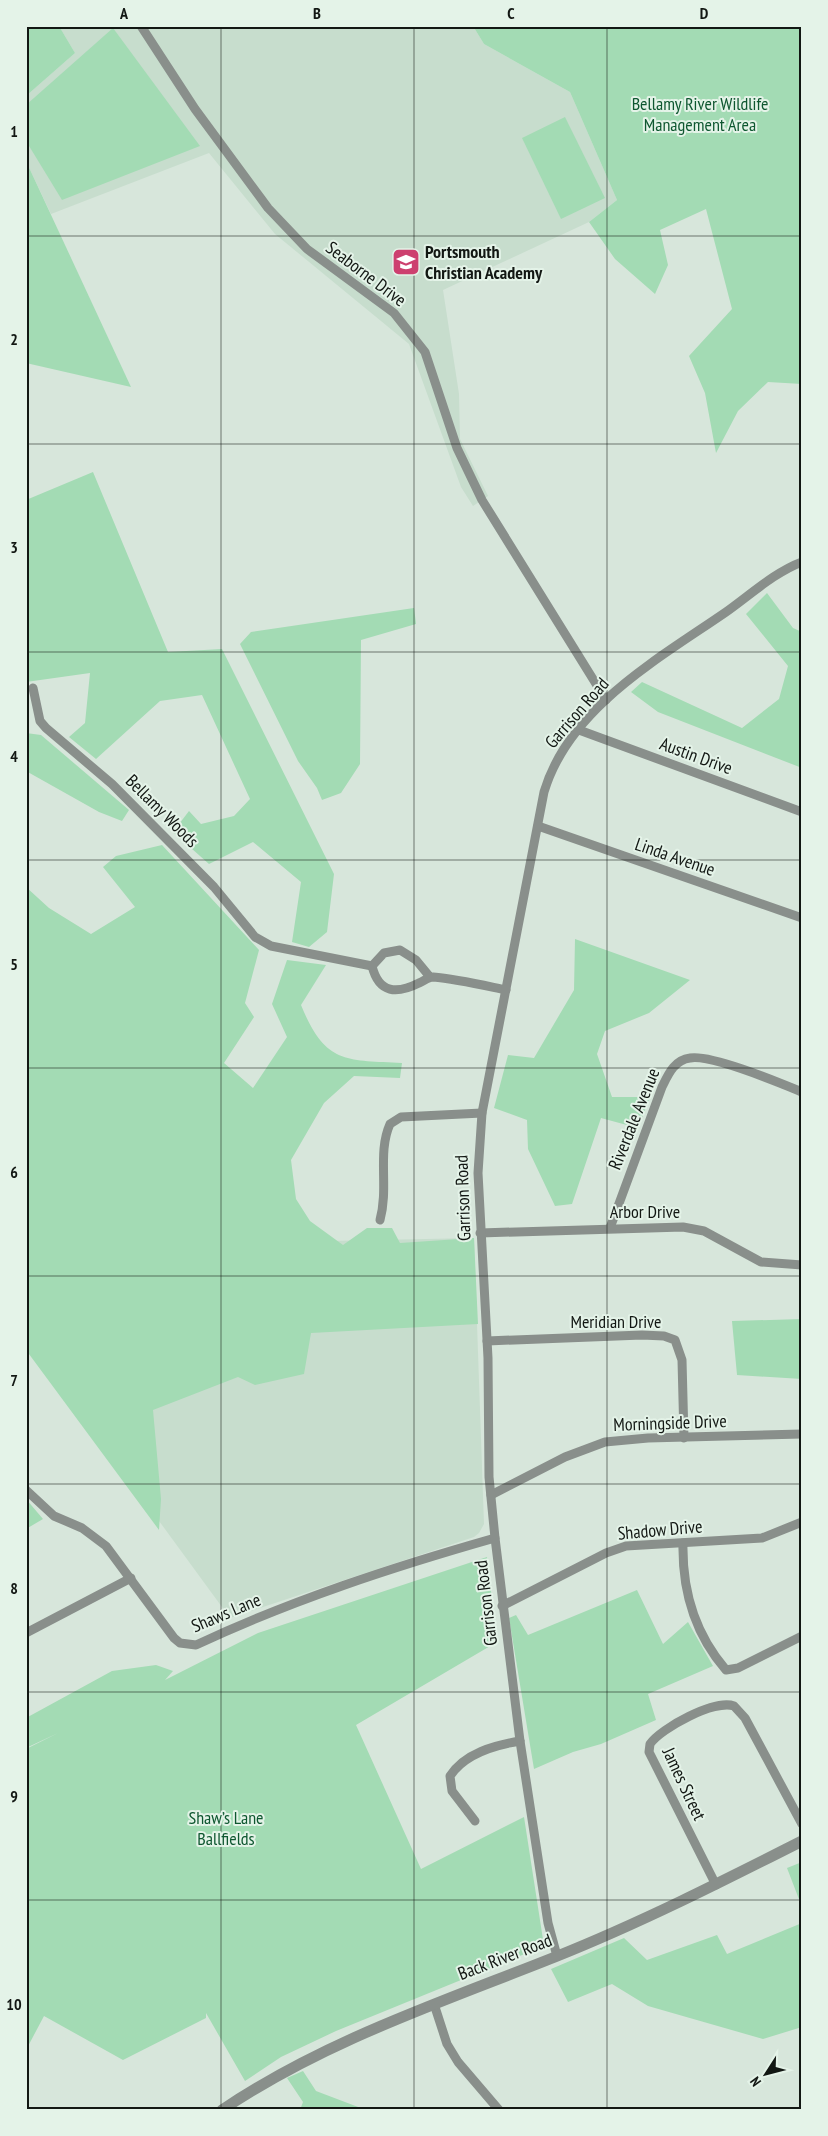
<svg xmlns="http://www.w3.org/2000/svg" width="828" height="2136" font-family="'PT Sans Narrow',sans-serif">
  <rect width="100%" height="100%" fill="#d7e6db"/>
  <g fill="#c7ddcd">
    <polygon points="59,26 473,26 484,44 570,92 617,200 589,222 443,290 459,394 460,439 488,496 473,506 461,487 409,344 275,234 209,153 51,214 26,161 26,96 75,53"/>
    <polygon points="474,1238 484,1524 479,1533 474,1537 230,1618 26,1339 26,1241 90,1246"/>
  </g>
  <g fill="#a3dbb4">
    <polygon points="26,26 59,26 75,53 26,96"/>
    <polygon points="473,26 802,26 802,384 768,382 738,411 716,453 705,393 689,356 732,309 706,209 660,230 668,265 655,294 615,259 589,222 617,200 570,92 484,44"/>
    <polygon points="113,28 200,146 62,200 26,141 26,105"/>
    <polygon points="565,117 605,198 561,219 522,138"/>
    <polygon points="26,161 131,387 26,363"/>
    <polygon points="93,472 168,652 222,649 334,874 327,932 309,947 292,942 301,882 253,842 209,864 173,832 189,811 201,824 234,816 250,799 202,695 160,701 96,759 69,737 85,723 90,673 26,682 26,500"/>
    <polygon points="767,593 793,628 802,632 802,768 658,712 631,692 642,682 742,728 779,699 788,666 746,614"/>
    <polygon points="414,608 416,624 361,640 360,764 341,793 322,800 317,788 298,761 240,644 251,632"/>
    <polygon points="26,733 41,735 129,810 122,821 99,812 26,771"/>
    <path d="M162 845 259 950 245 1003 254 1017 224 1063 253 1088 287 1037 272 1004 287 960 326 965 301 1005C325 1064 345 1060 402 1063L400 1078 354 1076 324 1103 291 1160 296 1199 310 1221 343 1245 367 1228H392L400 1243 474 1238 478 1324 311 1333 304 1374 255 1385 238 1377 153 1410 161 1499 159 1530 26 1350V887L49 908 91 934 135 907 103 867 116 856Z"/>
    <polygon points="575,939 690,980 649,1013 605,1031 597,1054 612,1097 650,1097 638,1128 601,1118 572,1204 555,1206 528,1149 527,1120 494,1108 508,1055 534,1058 574,990"/>
    <polygon points="802,1319 802,1379 737,1375 732,1321"/>
    <polygon points="26,1499 43,1519 26,1529"/>
    <polygon points="487,1557 497,1642 356,1725 421,1869 524,1817 544,1946 336,2031 281,2057 245,2081 206,2013 206,2018 123,2060 44,2016 26,2050 26,1749 58,1733 26,1748 26,1718 112,1671 156,1665 173,1671 165,1680 258,1633"/>
    <polygon points="637,1590 663,1644 688,1622 713,1666 648,1694 656,1720 601,1744 573,1752 534,1769 509,1618 516,1615 528,1635"/>
    <polygon points="802,1862 802,1907 787,1868"/>
    <polygon points="802,1923 802,2027 763,2039 648,2006 612,1984 568,2002 551,1969 624,1938 647,1960 717,1935 727,1954"/>
    <polygon points="303,2071 316,2091 366,2110 300,2110 303,2102 287,2078"/>
  </g>
  <g fill="none" stroke-linecap="round" stroke-linejoin="round">
    <g stroke="#898f8b" stroke-width="9">
      <polyline points="141,26 195,109 268,208 307,249 394,313 425,352 457,448 482,500 606,700"/>
      <polyline points="33,688 40,721 46,728 112,784 214,887 255,937 271,946 372,966"/>
      <polyline points="579,730 802,812"/>
      <polyline points="538,826 802,918"/>
      <path d="M430 977 416 960 400 950 384 953 372 966C379 994 397 994 419 983 424 981 428 977 433 977 457 979 482 985 506 990"/>
      <path d="M380 1220C389 1187 377 1153 390 1124L401 1117 482 1113"/>
      <path d="M610 1228 662 1087C668 1075 674 1060 690 1058 711 1054 780 1083 802 1092"/>
      <polyline points="480,1233 683,1227 704,1231 761,1262 802,1265"/>
      <polyline points="487,1341 642,1335 664,1336 675,1340 682,1360 684,1438"/>
      <path d="M26 1490 54 1516 82 1528 106 1546 174 1638 180 1643 196 1645C292 1600 393 1567 495 1538"/>
      <polyline points="491,1495 565,1457 605,1442 648,1438 802,1434"/>
      <path d="M683 1543C682 1591 694 1633 726 1670L738 1668 802 1636"/>
      <polyline points="502,1606 606,1553 626,1546 762,1538 802,1522"/>
      <polyline points="26,1633 131,1578"/>
      <path d="M475 1821 452 1791 450 1776C465 1753 495 1745 520 1741"/>
      <path d="M716 1885 649 1752 650 1744C661 1728 715 1699 734 1706L745 1718 802 1824"/>
      <path d="M557 1956 548 1923 520 1741 495 1538 489 1477 488 1358 478 1173 482 1113 544 792C569 708 658 659 726 612 750 595 775 572 802 562"/>
      <polyline points="434,2004 447,2044 458,2062 499,2110"/>
    </g>
    <path stroke="#898f8b" stroke-width="11" d="M222 2110C324 2041 442 2002 555 1957 640 1923 721 1882 802 1841"/>
  </g>
  <path fill="none" stroke="#121713" stroke-width="1" stroke-opacity="0.55" d="M221 26V2110M414 26V2110M607 26V2110M26 236H802M26 444H802M26 652H802M26 860H802M26 1068H802M26 1276H802M26 1484H802M26 1692H802M26 1900H802"/>
  <defs>
    <symbol id="school-square" viewBox="-11 -11 22 22"><rect x="-9" y="-9" width="18" height="18" rx="4" fill="#cd406f" stroke="#e4f3e8"/><path d="M0-5L7-2L0 1L-7-2ZM-4 1L0 2.5L4 1V4Q0 6-4 4Z" fill="#fff"/></symbol>
  </defs>
  <g fill-rule="evenodd">
    <use href="#school-square" x="390" y="246" width="32" height="32"/>
  </g>
  <g text-anchor="middle" stroke-width="4" stroke-linejoin="round" paint-order="stroke">
    <g font-size="18" fill="#0e5730" stroke="#e4f3e8">
      <text x="700" y="110">Bellamy River Wildlife<tspan x="700" dy="21">Management Area</tspan></text>
      <text x="226" y="1824">Shaw’s Lane<tspan x="226" dy="21">Ballfields</tspan></text>
    </g>
    <g font-size="18" font-weight="bold" fill="#121713" stroke="#e4f3e8" text-anchor="start">
      <text x="425" y="258">Portsmouth<tspan x="425" dy="21">Christian Academy</tspan></text>
    </g>
    <g font-size="18" fill="#121713" stroke="#e4f3e8">
      <text transform="translate(366 274) rotate(37)" y="6">Seaborne Drive</text>
      <text transform="translate(577 713) rotate(-49)" y="6">Garrison Road</text>
      <text transform="translate(696 756) rotate(20)" y="6">Austin Drive</text>
      <text transform="translate(162 811) rotate(45)" y="6">Bellamy Woods</text>
      <text transform="translate(675 857) rotate(19)" y="6">Linda Avenue</text>
      <text transform="translate(634 1119) rotate(-68)" y="6">Riverdale Avenue</text>
      <text transform="translate(463 1198) rotate(-92)" y="6">Garrison Road</text>
      <text x="645" y="1218">Arbor Drive</text>
      <text x="616" y="1328">Meridian Drive</text>
      <text transform="translate(670 1423) rotate(-2)" y="6">Morningside Drive</text>
      <text transform="translate(660 1530) rotate(-5)" y="6">Shadow Drive</text>
      <text transform="translate(486 1603) rotate(-97)" y="6">Garrison Road</text>
      <text transform="translate(226 1613) rotate(-23)" y="6">Shaws Lane</text>
      <text transform="translate(684 1784) rotate(65)" y="6">James Street</text>
      <text transform="translate(505 1957) rotate(-21)" y="6">Back River Road</text>
    </g>
  </g>
  <rect width="828" height="2136" fill="none" stroke="#e4f3e8" stroke-width="55"/>
  <g transform="translate(766 2074) rotate(234)" stroke="#e4f3e8" stroke-width="4" paint-order="stroke">
  <path d="M0-4L9 19L0 12L-9 19Z" fill="#121713"/>
  <text y="-8" font-size="14" font-weight="bold" text-anchor="middle" fill="#121713">N</text>
  </g>
  <rect x="28" y="28" width="772" height="2080" fill="none" stroke="#121713" stroke-width="2"/>
  <g font-size="16" text-anchor="middle" font-weight="bold" fill="#121713">
    <text x="124" y="19">A</text>
    <text x="317" y="19">B</text>
    <text x="511" y="19">C</text>
    <text x="704" y="19">D</text>
    <text x="14" y="137">1</text>
    <text x="14" y="345">2</text>
    <text x="14" y="553">3</text>
    <text x="14" y="762">4</text>
    <text x="14" y="970">5</text>
    <text x="14" y="1178">6</text>
    <text x="14" y="1386">7</text>
    <text x="14" y="1594">8</text>
    <text x="14" y="1802">9</text>
    <text x="14" y="2010">10</text>
  </g>
</svg>
